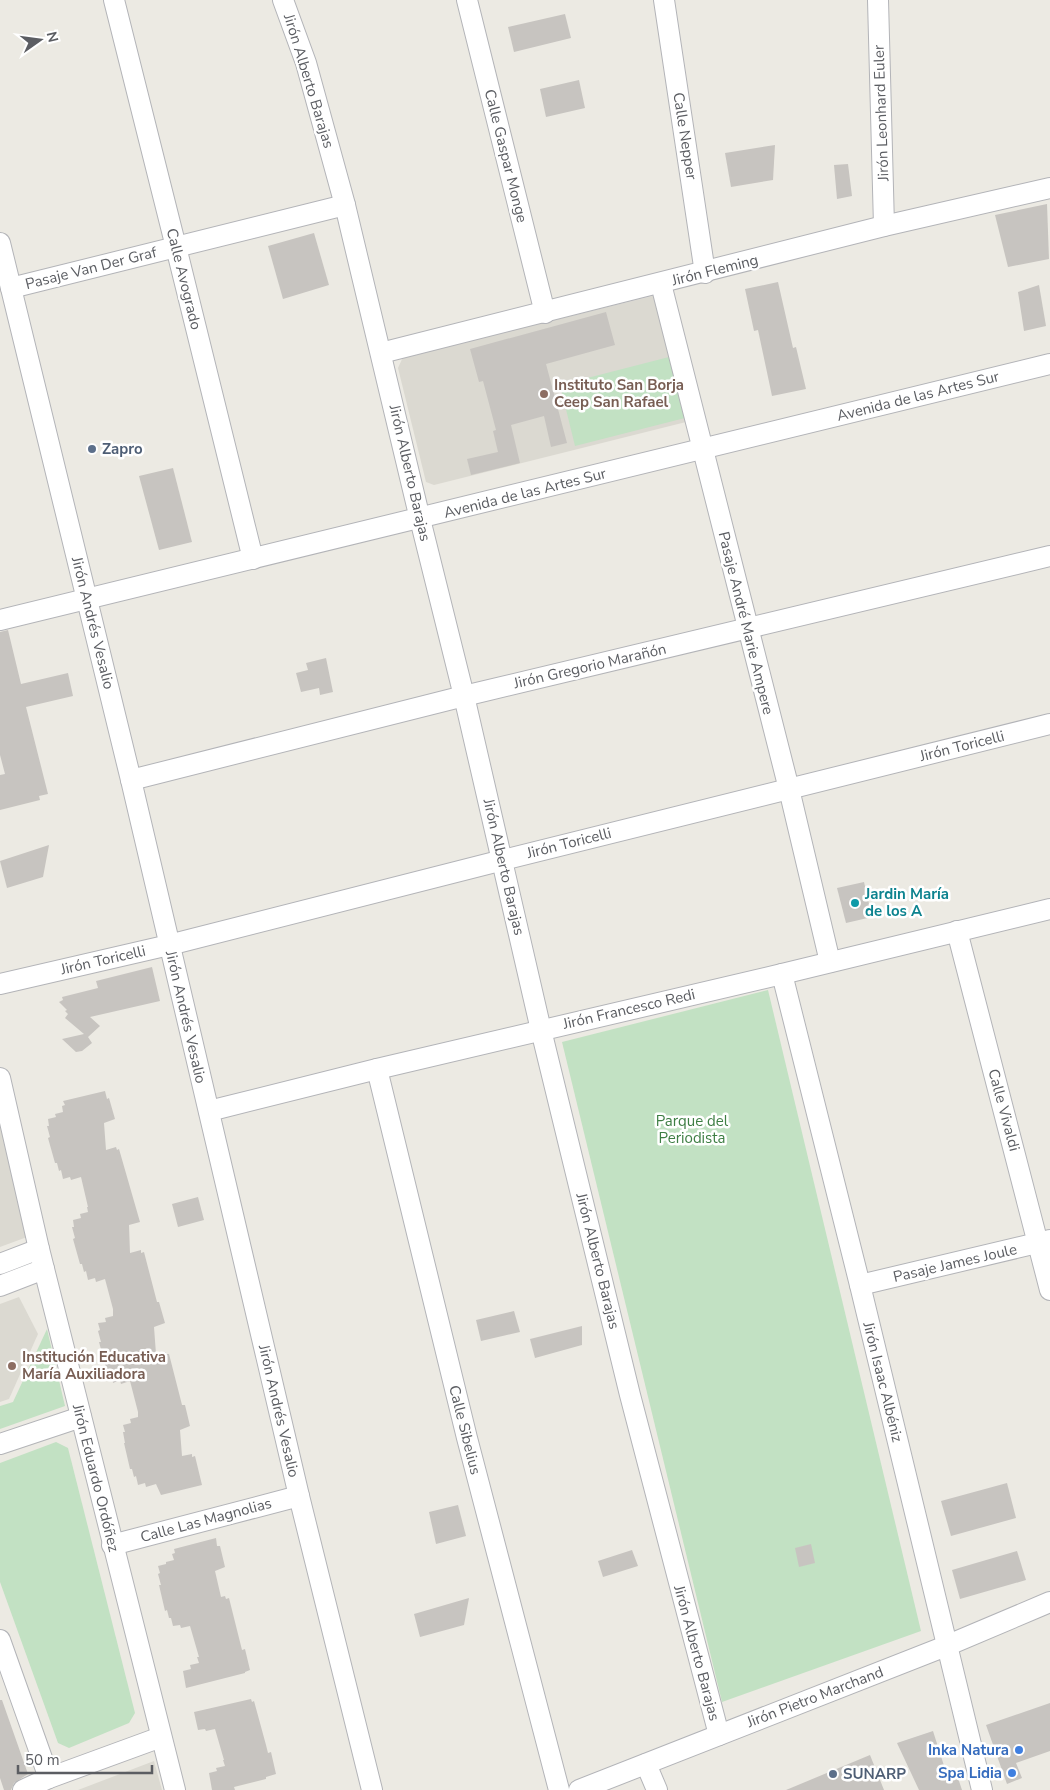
<svg xmlns="http://www.w3.org/2000/svg" width="1050" height="1790" font-family="'Nunito Sans',sans-serif">
  <rect width="100%" height="100%" fill="#eceae3"/>
  <g fill="#dbd9d1">
    <polygon points="657,295 690,421 434,485 426,482 398,368 403,357"/>
    <polygon points="0,1125 27,1237 0,1247"/>
    <polygon points="19,1297 38,1334 9,1399 0,1402 0,1304"/>
    <polygon points="154,1761 162,1790 78,1790"/>
  </g>
  <g fill="#c2e1c3">
    <polygon points="669,357 685,418 575,446 560,385"/>
    <polygon points="768,990 921,1631 722,1702 562,1042"/>
    <polygon points="47,1329 65,1406 0,1429 0,1406 13,1402"/>
    <polygon points="56,1442 68,1448 135,1713 129,1723 69,1748 58,1743 0,1582 0,1463"/>
  </g>
  <g fill="#c7c4c0">
    <polygon points="565,14 571,38 514,52 508,27"/>
    <polygon points="579,80 585,108 546,117 540,89"/>
    <polygon points="775,145 773,180 731,187 725,153"/>
    <polygon points="848,164 852,196 837,199 834,165"/>
    <polygon points="1047,204 1049,259 1008,267 995,215"/>
    <polygon points="314,233 329,285 283,299 268,246"/>
    <polygon points="778,282 793,348 796,347 806,389 772,396 758,330 754,331 745,289"/>
    <polygon points="1039,285 1046,326 1024,331 1018,292"/>
    <polygon points="606,312 615,345 546,364 567,443 551,447 544,416 511,425 520,463 471,475 467,459 498,452 493,431 496,430 483,381 479,382 470,349"/>
    <polygon points="173,468 192,542 159,550 139,476"/>
    <polygon points="8,630 21,684 68,673 73,696 26,707 48,794 39,796 40,800 0,810 0,775 5,774 0,755 0,632"/>
    <polygon points="326,658 333,692 320,695 319,688 301,692 296,673 308,670 306,663"/>
    <polygon points="49,845 43,877 7,888 0,861"/>
    <polygon points="864,882 872,917 846,923 837,888"/>
    <polygon points="152,967 160,1001 90,1017 100,1026 88,1037 92,1043 82,1051 76,1052 62,1039 84,1034 65,1018 68,1014 65,1011 67,1010 59,1002 63,1000 62,997 98,988 96,981"/>
    <polygon points="105,1091 107,1099 109,1098 115,1119 104,1123 106,1150 116,1147 117,1150 119,1149 140,1222 129,1225 130,1253 141,1250 141,1253 144,1252 157,1302 159,1302 165,1323 154,1327 156,1354 166,1352 166,1354 169,1354 180,1397 182,1405 185,1405 190,1426 180,1430 182,1456 192,1454 192,1457 195,1456 202,1485 161,1495 156,1484 146,1487 145,1483 138,1485 136,1476 134,1477 132,1469 130,1469 124,1443 125,1443 123,1432 125,1432 123,1425 131,1423 130,1419 138,1417 138,1412 130,1381 121,1384 120,1380 113,1383 112,1375 109,1375 107,1367 106,1368 99,1342 101,1342 98,1331 100,1330 98,1323 106,1322 105,1318 113,1316 113,1309 105,1279 96,1282 95,1278 88,1280 86,1271 84,1272 82,1264 80,1264 73,1239 75,1238 72,1227 74,1227 73,1220 81,1218 80,1214 88,1212 87,1207 88,1207 81,1177 71,1180 70,1177 63,1179 61,1170 59,1171 57,1163 55,1163 48,1138 50,1137 47,1126 49,1126 48,1119 56,1117 55,1114 63,1112 62,1106 65,1105 63,1101"/>
    <polygon points="198,1197 204,1220 178,1227 172,1204"/>
    <polygon points="514,1311 520,1332 481,1341 476,1320"/>
    <polygon points="582,1326 582,1345 535,1358 530,1339"/>
    <polygon points="1007,1483 1016,1518 951,1536 941,1501"/>
    <polygon points="458,1505 466,1536 436,1544 429,1512"/>
    <polygon points="216,1538 217,1546 220,1546 225,1567 215,1571 221,1597 225,1596 226,1599 229,1598 242,1650 245,1649 250,1670 245,1672 245,1673 186,1688 183,1671 191,1669 190,1665 199,1663 197,1657 199,1657 190,1626 181,1628 180,1625 173,1626 171,1618 169,1618 167,1610 165,1611 159,1585 161,1585 158,1574 160,1573 158,1566 166,1564 166,1562 174,1560 172,1554 175,1553 174,1549"/>
    <polygon points="811,1544 815,1563 799,1567 795,1548"/>
    <polygon points="632,1550 638,1566 603,1577 598,1561"/>
    <polygon points="1017,1551 1026,1580 960,1599 952,1570"/>
    <polygon points="469,1598 464,1625 420,1637 414,1614"/>
    <polygon points="251,1699 252,1702 254,1701 266,1745 268,1753 271,1752 276,1774 266,1777 266,1779 234,1787 235,1790 212,1790 209,1773 217,1771 216,1768 225,1766 223,1760 224,1760 215,1729 206,1731 205,1729 198,1730 194,1712"/>
    <polygon points="0,1700 2,1700 28,1774 14,1783 11,1790 4,1790 0,1778"/>
    <polygon points="1050,1703 1050,1751 1016,1763 1022,1778 1007,1784 986,1725"/>
    <polygon points="933,1731 946,1772 955,1769 962,1790 919,1790 897,1743"/>
    <polygon points="870,1755 884,1790 786,1790"/>
  </g>
  <g fill="none" stroke-linecap="round" stroke-linejoin="round">
    <defs>
      <g id="street">
        <polyline points="114,0 176,247 253,559"/>
        <polyline points="283,0 306,63 345,205 420,519 464,696 541,1030 630,1395 719,1735"/>
        <polyline points="467,0 545,313"/>
        <polyline points="664,0 705,273"/>
        <polyline points="878,0 884,226"/>
        <polyline points="0,243 131,780 299,1496 372,1790"/>
        <polyline points="661,284 789,789 830,962"/>
        <polyline points="11,288 345,205"/>
        <polyline points="381,353 884,226 1050,188"/>
        <polyline points="0,620 1050,364"/>
        <polyline points="131,780 464,696 1050,556"/>
        <polyline points="957,931 1050,1290"/>
        <polyline points="782,974 860,1285 982,1790"/>
        <polyline points="0,984 169,945 503,860 1050,724"/>
        <polyline points="377,1069 467,1438 559,1790"/>
        <polyline points="0,1078 39,1249 175,1790"/>
        <polyline points="209,1111 377,1069 782,974 1050,909"/>
        <polyline points="0,1264 39,1249"/>
        <polyline points="860,1285 1050,1240"/>
        <polyline points="0,1286 44,1269"/>
        <polyline points="0,1444 81,1417"/>
        <polyline points="112,1545 299,1496"/>
        <polyline points="0,1640 49,1778"/>
        <polyline points="646,1764 657,1790"/>
        <polyline points="23,1790 49,1778 161,1737"/>
        <polyline points="579,1790 946,1646 1050,1602"/>
      </g>
    </defs>
    <use href="#street" stroke="#b3b4b8" stroke-width="22"/>
    <use href="#street" stroke="#fff" stroke-width="20"/>
  </g>
  <g fill="#8d6e63" stroke="#fff" stroke-width="2">
    <circle cx="544" cy="394" r="5"/>
    <circle cx="12" cy="1366" r="5"/>
  </g>
  <g fill="#5c6f8a" stroke="#fff" stroke-width="2">
    <circle cx="92" cy="449" r="5"/>
    <circle cx="833" cy="1774" r="5"/>
  </g>
  <circle fill="#0f9aa8" stroke="#fff" stroke-width="2" cx="855" cy="903" r="5"/>
  <g fill="#3f7fe0" stroke="#fff" stroke-width="2">
    <circle cx="1019" cy="1750" r="5"/>
    <circle cx="1012" cy="1773" r="5"/>
  </g>
  <g text-anchor="middle" stroke-width="5" stroke-linejoin="round" paint-order="stroke">
    <g font-size="15" fill="#5b5d62" stroke="#fff">
      <text transform="translate(309 81) rotate(73)" y="5">Jirón Alberto Barajas</text>
      <text transform="translate(881 113) rotate(-92)" y="5">Jirón Leonhard Euler</text>
      <text transform="translate(685 136) rotate(81)" y="5">Calle Nepper</text>
      <text transform="translate(506 156) rotate(76)" y="5">Calle Gaspar Monge</text>
      <text transform="translate(91 268) rotate(-14)" y="5">Pasaje Van Der Graf</text>
      <text transform="translate(715 270) rotate(-14)" y="5">Jirón Fleming</text>
      <text transform="translate(184 279) rotate(76)" y="5">Calle Avogrado</text>
      <text transform="translate(918 396) rotate(-14)" y="5">Avenida de las Artes Sur</text>
      <text transform="translate(410 473) rotate(77)" y="5">Jirón Alberto Barajas</text>
      <text transform="translate(525 493) rotate(-14)" y="5">Avenida de las Artes Sur</text>
      <text transform="translate(93 623) rotate(76)" y="5">Jirón Andrés Vesalio</text>
      <text transform="translate(746 623) rotate(76)" y="5">Pasaje André Marie Ampere</text>
      <text transform="translate(590 666) rotate(-13)" y="5">Jirón Gregorio Marañón</text>
      <text transform="translate(962 746) rotate(-14)" y="5">Jirón Toricelli</text>
      <text transform="translate(569 843) rotate(-14)" y="5">Jirón Toricelli</text>
      <text transform="translate(504 867) rotate(77)" y="5">Jirón Alberto Barajas</text>
      <text transform="translate(103 960) rotate(-13)" y="5">Jirón Toricelli</text>
      <text transform="translate(629 1009) rotate(-13)" y="5">Jirón Francesco Redi</text>
      <text transform="translate(186 1017) rotate(77)" y="5">Jirón Andrés Vesalio</text>
      <text transform="translate(1004 1110) rotate(75)" y="5">Calle Vivaldi</text>
      <text transform="translate(598 1261) rotate(76)" y="5">Jirón Alberto Barajas</text>
      <text transform="translate(955 1263) rotate(-13)" y="5">Pasaje James Joule</text>
      <text transform="translate(883 1382) rotate(76)" y="5">Jirón Isaac Albéniz</text>
      <text transform="translate(279 1411) rotate(77)" y="5">Jirón Andrés Vesalio</text>
      <text transform="translate(465 1430) rotate(76)" y="5">Calle Sibelius</text>
      <text transform="translate(96 1478) rotate(76)" y="5">Jirón Eduardo Ordóñez</text>
      <text transform="translate(206 1520) rotate(-15)" y="5">Calle Las Magnolias</text>
      <text transform="translate(697 1653) rotate(75)" y="5">Jirón Alberto Barajas</text>
      <text transform="translate(815 1697) rotate(-21)" y="5">Jirón Pietro Marchand</text>
    </g>
    <g font-size="15" font-weight="bold" fill="#785e54" stroke="#fff" text-anchor="start">
      <text x="554" y="390">Instituto San Borja<tspan x="554" dy="17">Ceep San Rafael</tspan></text>
      <text x="22" y="1362">Institución Educativa<tspan x="22" dy="17">María Auxiliadora</tspan></text>
    </g>
    <g font-size="15" font-weight="bold" fill="#4e5e75" stroke="#fff" text-anchor="start">
      <text x="102" y="454">Zapro</text>
      <text x="843" y="1779">SUNARP</text>
    </g>
    <g font-size="15" font-weight="bold" fill="#0d838f" stroke="#fff" text-anchor="start">
      <text x="865" y="899">Jardin María<tspan x="865" dy="17">de los A</tspan></text>
    </g>
    <g font-size="15" fill="#3e7e44" stroke="#fff">
      <text x="692" y="1126">Parque del<tspan x="692" dy="17">Periodista</tspan></text>
    </g>
    <g font-size="15" font-weight="bold" fill="#366cbe" stroke="#fff" text-anchor="end">
      <text x="1009" y="1755">Inka Natura</text>
      <text x="1002" y="1778">Spa Lidia</text>
    </g>
  </g>
  <g transform="translate(40 40) rotate(76)" stroke="#ffffff" stroke-width="4" paint-order="stroke">
  <path d="M0-4L9 19L0 12L-9 19Z" fill="#5b5d62"/>
  <text y="-8" font-size="14" font-weight="bold" text-anchor="middle" fill="#5b5d62">N</text>
  </g>
  <path d="M18 1765v8h134v-8" fill="none" stroke="#5b5d62" stroke-width="2.5"/>
  <text x="25" y="1765" font-size="15" fill="#5b5d62" stroke="#ffffff" stroke-width="4" paint-order="stroke">50 m</text>
</svg>
